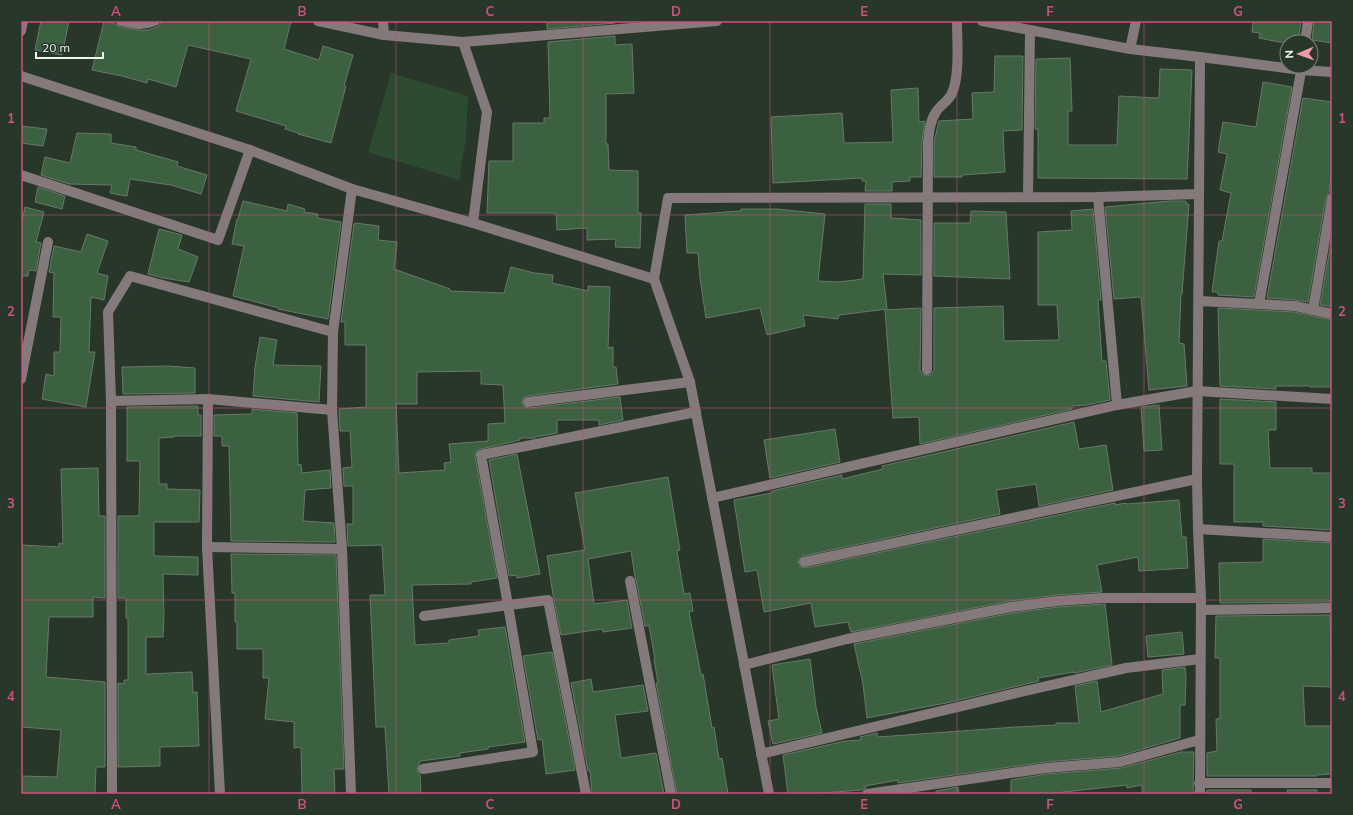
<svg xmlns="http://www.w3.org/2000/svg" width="1353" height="815" font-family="Mulish,sans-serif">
  <rect width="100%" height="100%" fill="#29372a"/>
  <polygon fill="#2c4b30" points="391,73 468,96 466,138 459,180 368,152"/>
  <g fill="#3b6140" stroke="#677869" fill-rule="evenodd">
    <polygon points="41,21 69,21 62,55 35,50"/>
    <polygon points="104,21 115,24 120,27 138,30 148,30 157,27 160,25 161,21 291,21 284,49 319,60 323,46 353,55 344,86 346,86 331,143 298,134 298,133 285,129 286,126 236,111 251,59 188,45 176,87 148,79 147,83 122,76 92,70"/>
    <polygon points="547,21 615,21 615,23 547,29"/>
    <polygon points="1253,21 1301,21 1298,42 1279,42 1259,38 1260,33 1252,32"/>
    <polygon points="1314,21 1332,21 1332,43 1312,40"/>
    <polygon points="615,36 615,45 632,44 634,93 606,94 606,144 608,144 609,170 638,171 638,213 641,213 640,248 615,247 616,239 587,240 587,228 557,230 556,213 487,213 489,161 513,161 513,123 544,123 544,118 550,118 548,42"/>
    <polygon points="995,56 1023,56 1022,130 1003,131 1005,172 962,175 962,177 934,177 934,142 939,121 973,119 972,93 994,92"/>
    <polygon points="1070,58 1072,111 1068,111 1068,145 1117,145 1119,96 1159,98 1160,69 1192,70 1187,179 1038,178 1038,129 1035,129 1036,59"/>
    <polygon points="1263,82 1292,87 1254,297 1218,295 1218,292 1212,292 1219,241 1222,241 1231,193 1220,190 1227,154 1218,152 1223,122 1256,127"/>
    <polygon points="918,88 919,122 925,121 922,141 921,177 910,177 910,181 892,182 892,191 865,191 866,181 862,181 862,178 773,183 771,117 842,113 844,143 893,142 891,90"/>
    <polygon points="1303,98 1332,102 1332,170 1329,192 1326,197 1308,302 1295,300 1267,298"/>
    <polygon points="21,126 47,129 43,146 21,143"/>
    <polygon points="77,133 111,134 111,143 136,147 136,150 178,162 177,166 207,175 201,194 171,185 130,179 127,196 110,193 112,185 69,184 41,175 45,157 70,163"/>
    <polygon points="38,187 65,196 62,209 35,202"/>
    <polygon points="243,201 287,211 288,204 305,209 304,212 318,214 317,218 341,222 328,319 278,309 279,308 233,296 244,246 232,244 237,219 238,219"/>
    <polygon points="1169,201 1186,201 1186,204 1189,204 1182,294 1181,294 1179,343 1184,344 1187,386 1149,390 1141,297 1114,299 1105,207"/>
    <polygon points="865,204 891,204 891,218 921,220 921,275 883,274 887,309 839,315 838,319 803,315 805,326 767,335 760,308 706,318 700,278 698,253 687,253 685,215 741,211 741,209 777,209 825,214 818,281 839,282 863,279"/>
    <polygon points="25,207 44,212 36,242 41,243 36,271 29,270 28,276 21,276 21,226"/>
    <polygon points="1093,209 1101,300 1098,300 1102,361 1106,361 1110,400 1087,405 1072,406 1072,409 920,444 919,417 893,418 885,310 921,308 920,370 922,374 927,376 931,375 934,370 934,308 1003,306 1004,341 1059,340 1057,305 1038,305 1038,232 1072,230 1071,211"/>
    <polygon points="971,211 1006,212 1010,279 934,276 934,223 970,223"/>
    <path d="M355 223 379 226 378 240 397 242 394 269 450 289V291L504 293 511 267 534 273 553 275 552 283 588 291V286L610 287 608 348 613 347V367H616L618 384 527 396 524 397 522 402 523 406 529 408 620 397 623 420 599 425V420H557V433L535 437V438H520V440L477 450 475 456 497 578 471 582V584L412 585 415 645 449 643V640L479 636 478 630 505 627 525 742 488 747V749L460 753V756L420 761 417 770 420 775 421 794H389L385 727H376L370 595H385L382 545 348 546 347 524H353V486H344L343 468 352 467 350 431H340L339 409 366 407V345H345V322H341L354 224ZM481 371V384L503 385 505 423 488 424V441L449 444 451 462 444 463 445 470 399 473 396 404H417V372Z"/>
    <polygon points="159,229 182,235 178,249 198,257 189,282 163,278 148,274"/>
    <polygon points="87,234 108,241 97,273 108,276 104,300 91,297 89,352 95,352 86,407 42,399 46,374 54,376 54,352 60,352 61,317 53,317 54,273 49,272 54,246 81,252"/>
    <polygon points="1332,237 1332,307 1320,305"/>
    <polygon points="1218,308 1294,312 1332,320 1332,387 1310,387 1310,386 1276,386 1276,389 1220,386"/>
    <polygon points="260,337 277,340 273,365 321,366 319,402 253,396 255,367"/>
    <polygon points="168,366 195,368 195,393 123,394 122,367"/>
    <polygon points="1220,399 1276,402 1276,430 1268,430 1270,468 1312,468 1312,473 1332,473 1332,530 1263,526 1263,522 1234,522 1234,464 1220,464"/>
    <polygon points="1159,405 1162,450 1144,451 1141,407"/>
    <polygon points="198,406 198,415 201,415 201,436 174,436 174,437 159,438 159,484 167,484 167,489 200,490 199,522 154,522 154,556 198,557 198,575 163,574 164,616 163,637 146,637 146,674 192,672 193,693 197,692 199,746 160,747 160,766 118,767 118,683 124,684 124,680 128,680 128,618 126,618 126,598 118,598 118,516 139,516 140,461 127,461 127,407"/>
    <polygon points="252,409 297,413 298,465 301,464 302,473 330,470 331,488 305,490 303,521 334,523 335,542 231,541 229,446 222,446 222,436 214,436 214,415 252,414"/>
    <polygon points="1074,422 1079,449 1106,445 1113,490 1039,506 1036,484 996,490 1000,514 803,556 798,560 799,566 805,568 1115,503 1115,505 1126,503 1127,504 1179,500 1182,537 1186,537 1188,568 1139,571 1138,557 1097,565 1102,592 1056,595 1010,601 851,632 848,622 815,627 811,603 764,612 757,570 745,572 734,500 772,493 772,491 842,475 842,479 883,469 882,466"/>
    <polygon points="835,429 840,462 770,478 764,440"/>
    <polygon points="517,454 540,574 517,578 517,575 509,576 489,460"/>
    <polygon points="98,468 99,516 105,516 105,598 93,597 93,617 49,617 46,677 105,682 105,767 96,767 95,794 21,794 21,776 57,777 61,730 21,727 21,545 59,547 59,543 63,544 61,469"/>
    <polygon points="668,477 680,550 677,551 684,594 690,593 693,611 689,612 701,675 703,674 712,728 714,727 719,759 722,758 728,794 677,794 656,683 658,683 654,659 655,659 649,626 645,626 636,580 635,577 631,551 588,559 594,604 627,600 632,628 603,632 602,629 561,635 554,599 553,595 547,556 585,550 575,493"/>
    <polygon points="1263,539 1332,543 1332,600 1330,600 1330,602 1220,603 1219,563 1263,562"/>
    <polygon points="231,554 336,555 344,769 334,769 335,794 302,794 301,747 294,748 294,722 265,719 269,678 263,678 263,649 237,649 237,622 235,622 235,593 232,593"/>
    <polygon points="1105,604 1112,665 1074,673 1074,672 1038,678 1039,681 946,703 867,718 863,684 854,644 1012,613 1058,607"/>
    <polygon points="1330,615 1332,687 1303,686 1305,726 1332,726 1332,774 1317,775 1317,776 1207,776 1207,753 1217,751 1216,719 1220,718 1220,658 1215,658 1216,616"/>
    <polygon points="1182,632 1184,654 1148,657 1146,636"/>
    <polygon points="552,652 575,770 546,774 542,739 538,740 523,656"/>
    <polygon points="810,659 816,707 822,733 773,744 768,721 779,719 772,665"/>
    <polygon points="1185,667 1186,677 1185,705 1180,705 1180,738 1119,756 1045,762 898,783 898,780 865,786 866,788 862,790 821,793 821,794 788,794 783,755 845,741 861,740 860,737 877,733 878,737 1016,727 1056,725 1056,723 1079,723 1075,686 1097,681 1101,712 1163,694 1162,670"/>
    <polygon points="591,679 593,692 643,685 648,711 615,715 621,758 656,753 664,794 592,794 590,771 588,771 571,683"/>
    <polygon points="1181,752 1194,752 1193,783 1194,794 1142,794 1142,785 1127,788 1127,785 1046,794 1011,794 1011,780 1047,774 1121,768"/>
    <polygon points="958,787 959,794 936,794 936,791"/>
    <polygon points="1207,790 1251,790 1251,794 1206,794"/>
    <polygon points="1287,790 1317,790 1317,794 1288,794"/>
  </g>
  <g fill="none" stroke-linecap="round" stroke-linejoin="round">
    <g stroke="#84797b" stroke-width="10">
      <path d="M121 21C134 24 143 26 155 21"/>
      <polyline points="318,21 384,35 463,42 717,21"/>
      <polyline points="383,21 384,35"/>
      <polyline points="982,21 1130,49 1200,57 1301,70 1332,72"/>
      <polyline points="21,31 23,21"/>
      <polyline points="463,42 487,112 473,223"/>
      <polyline points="1305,42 1308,21"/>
      <polyline points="1130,49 1136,21"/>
      <polyline points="1200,57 1197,479 1198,529 1201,598 1200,794"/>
      <polyline points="21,76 250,150 352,189 473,223 654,279 690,382 769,794"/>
      <polyline points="21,175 218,240 250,150"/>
      <polyline points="1028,197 1030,30"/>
      <polyline points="1098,197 1117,405"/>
      <polyline points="654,279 668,198 1098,197 1199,194"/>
      <polyline points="1199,301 1295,306 1332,314"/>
      <polyline points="1259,304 1302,66"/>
      <polyline points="1313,310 1332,198"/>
      <path d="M927 370 928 142C929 132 930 121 936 112 940 105 949 101 952 93 960 76 957 40 957 21"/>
      <polyline points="21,379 48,242"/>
      <polyline points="208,399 207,547 220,794"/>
      <polyline points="111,401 208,399 332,410"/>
      <polyline points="528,402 690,382"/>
      <polyline points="712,498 1117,405 1197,391 1332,399"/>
      <polyline points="1198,529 1332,537"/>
      <polyline points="207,547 342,549"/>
      <polyline points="804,562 1197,479"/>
      <polyline points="630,581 671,794"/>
      <polyline points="1201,610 1332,608"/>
      <polyline points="424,616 548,600 586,794"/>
      <polyline points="744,665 847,639 1011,607 1057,601 1102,598 1201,598"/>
      <polyline points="761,754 1025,691 1126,668 1200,659"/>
      <polyline points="423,769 533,752 508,605 481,455 696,412"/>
      <polyline points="1199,783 1332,783"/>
      <polyline points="112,794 111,401 108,312 130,276 333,332"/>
      <polyline points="351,794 342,549 332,410 333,332 352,189"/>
      <polyline points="867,794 1046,768 1120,762 1199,740"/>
    </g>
  </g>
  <path fill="none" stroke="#cc5080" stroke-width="1" stroke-opacity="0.55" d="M209 21V794M396 21V794M583 21V794M770 21V794M957 21V794M1144 21V794M21 215H1332M21 408H1332M21 600H1332"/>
  <rect width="1353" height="815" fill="none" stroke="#29372a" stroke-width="44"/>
  <g transform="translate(1299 54) rotate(268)"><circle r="19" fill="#29372a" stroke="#778378"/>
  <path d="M0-3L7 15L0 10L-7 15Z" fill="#f39aa7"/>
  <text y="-6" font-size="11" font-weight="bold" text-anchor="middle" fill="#ecf6ed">N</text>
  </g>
  <path d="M36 52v6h67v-6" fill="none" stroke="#ecf6ed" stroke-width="2"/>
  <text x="42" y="52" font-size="12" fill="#ecf6ed" stroke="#29372a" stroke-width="3" paint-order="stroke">20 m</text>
  <rect x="22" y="22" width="1309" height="771" fill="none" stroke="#cc5080" stroke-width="1.5"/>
  <g font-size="13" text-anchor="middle" font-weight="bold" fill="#cc5080">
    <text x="116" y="16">A</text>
    <text x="302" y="16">B</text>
    <text x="490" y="16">C</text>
    <text x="676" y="16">D</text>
    <text x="864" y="16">E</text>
    <text x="1050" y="16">F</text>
    <text x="1238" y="16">G</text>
    <text x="11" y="123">1</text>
    <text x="1342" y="123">1</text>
    <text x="11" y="316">2</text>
    <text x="1342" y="316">2</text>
    <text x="11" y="508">3</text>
    <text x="1342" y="508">3</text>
    <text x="11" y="701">4</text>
    <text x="1342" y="701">4</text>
    <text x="116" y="809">A</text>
    <text x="302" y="809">B</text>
    <text x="490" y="809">C</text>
    <text x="676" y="809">D</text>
    <text x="864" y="809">E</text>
    <text x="1050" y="809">F</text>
    <text x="1238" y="809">G</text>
  </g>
</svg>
